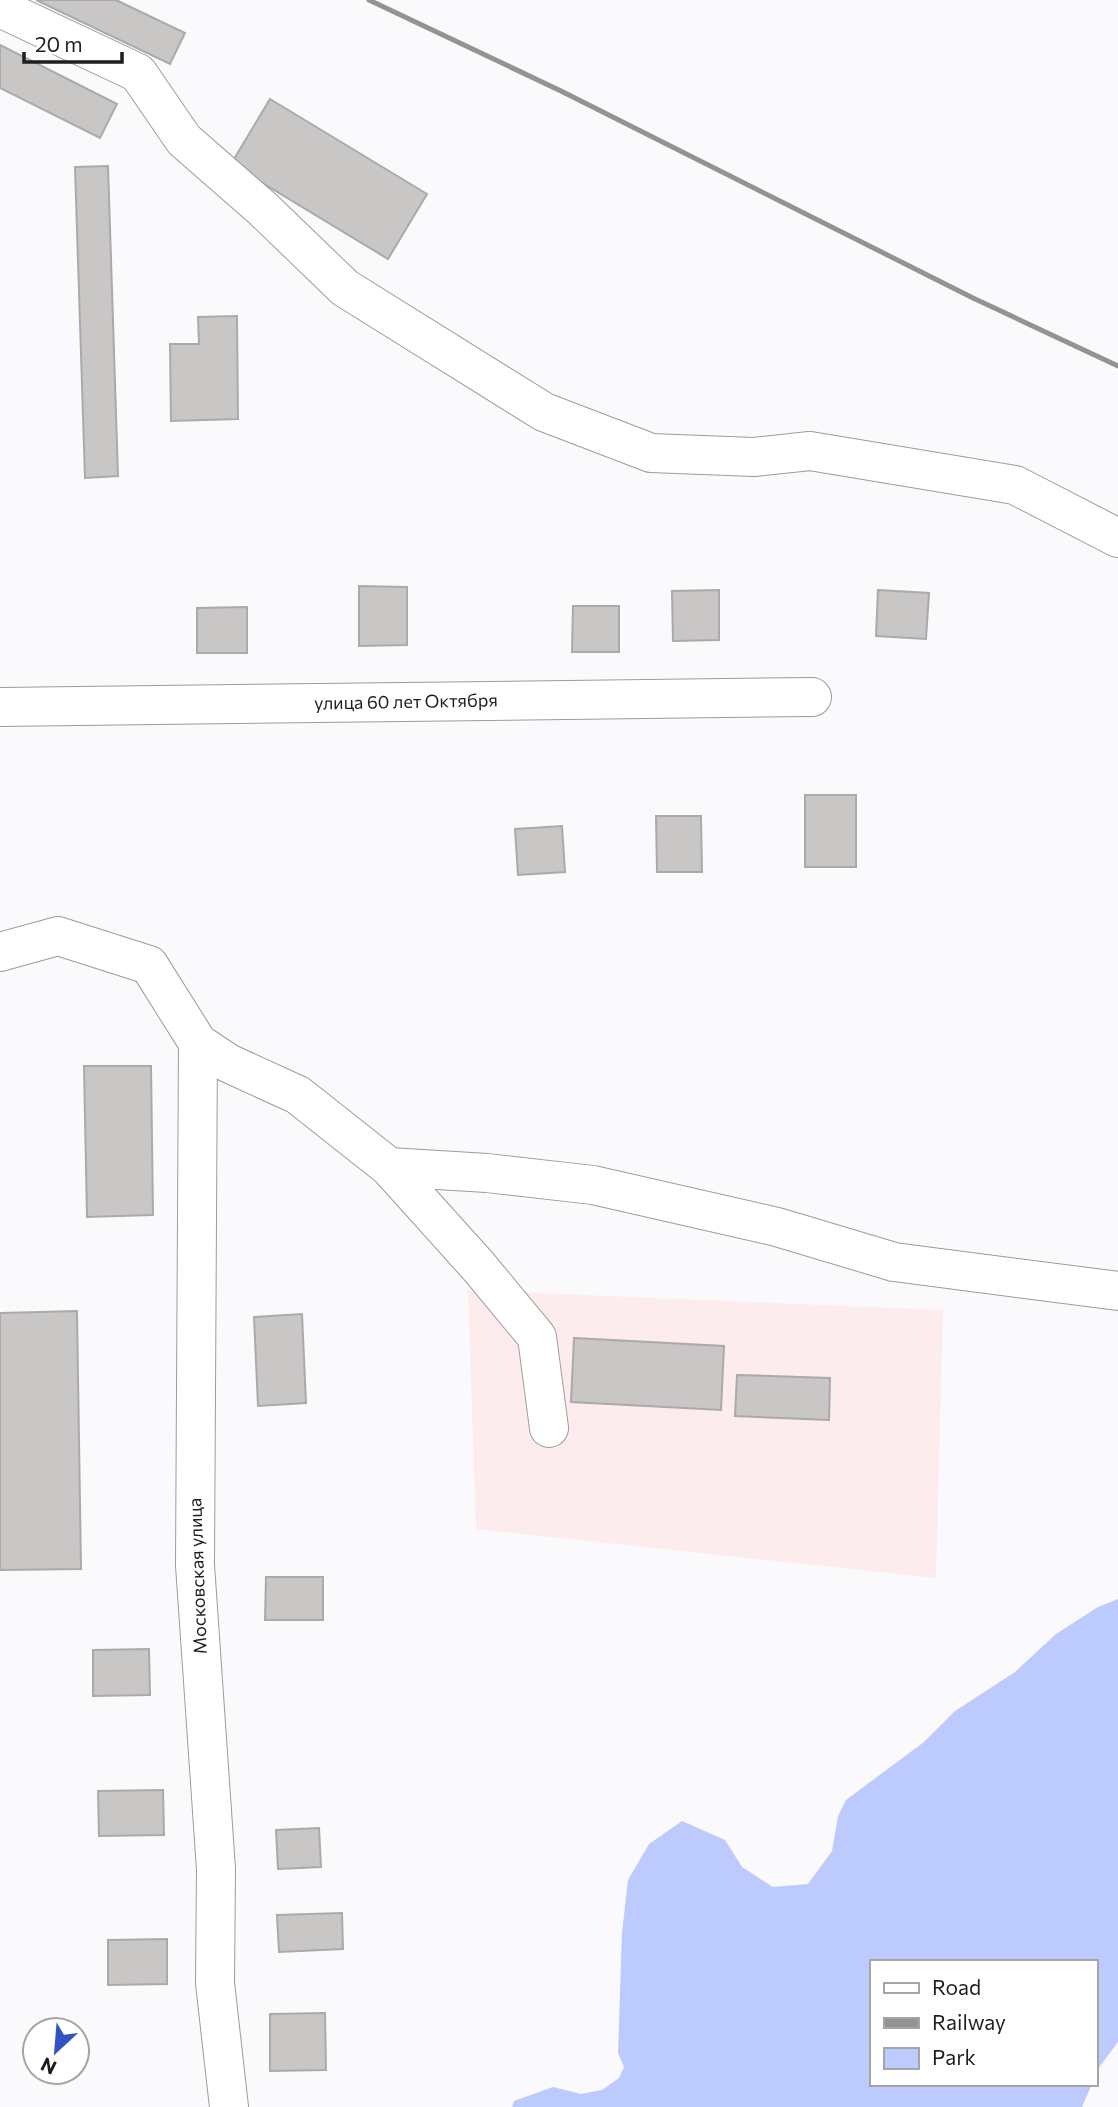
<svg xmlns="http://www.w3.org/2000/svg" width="1118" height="2107" font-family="Commissioner,sans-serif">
  <rect width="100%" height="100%" fill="#fafafc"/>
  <polygon fill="#fceced" points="468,1290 943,1310 936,1578 476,1529"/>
  <polygon fill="#bdcafe" points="1118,1599 1118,2042 1100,2066 1095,2077 1095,1962 871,1962 871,2084 1092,2084 1082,2107 512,2107 514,2101 553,2087 581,2094 602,2090 619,2078 624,2067 618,2053 622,1933 628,1880 649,1844 682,1821 725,1840 742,1867 773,1887 808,1884 832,1851 838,1816 846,1800 924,1742 955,1711 1015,1672 1056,1634 1098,1607"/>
  <g fill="#c8c7c6" stroke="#aba9a9" stroke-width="2">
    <polygon points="36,0 116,0 185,33 170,64"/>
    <polygon points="0,45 117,104 100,138 0,88"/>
    <polygon points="270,99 427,194 388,259 231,164"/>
    <polygon points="108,166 118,476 85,478 75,167"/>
    <polygon points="237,316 238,419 171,421 170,344 199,344 198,317"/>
    <polygon points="359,586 407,587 407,645 359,646"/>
    <polygon points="719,590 719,640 673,641 672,591"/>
    <polygon points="878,590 929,593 926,639 876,636"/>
    <polygon points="573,606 619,606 619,652 572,652"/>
    <polygon points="247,607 247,653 197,653 197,608"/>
    <rect x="805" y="795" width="51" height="72"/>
    <polygon points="656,816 701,816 702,872 657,872"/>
    <polygon points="562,826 565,872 518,875 515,829"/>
    <polygon points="84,1066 151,1066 153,1215 87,1217"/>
    <polygon points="77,1311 81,1569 0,1570 0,1313"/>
    <polygon points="302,1314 306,1403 258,1406 254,1317"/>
    <polygon points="574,1338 724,1346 721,1410 571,1402"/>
    <polygon points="737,1375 830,1378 829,1420 735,1416"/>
    <polygon points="266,1577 323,1577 323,1620 265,1620"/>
    <polygon points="149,1649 150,1695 93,1696 93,1650"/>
    <polygon points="163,1790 164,1835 99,1836 98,1791"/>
    <polygon points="319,1828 321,1867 278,1869 276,1830"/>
    <polygon points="342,1913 343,1949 279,1952 277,1915"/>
    <polygon points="167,1939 167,1984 108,1985 108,1940"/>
    <polygon points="325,2013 326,2070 270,2071 270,2014"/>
  </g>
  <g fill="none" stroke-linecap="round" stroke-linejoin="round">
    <defs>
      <g id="minor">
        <polyline points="0,8 138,73 184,140 263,209 345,288 544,412 651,453 754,457 810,451 1015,485 1118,538"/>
        <polyline points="0,707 812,697"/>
        <polyline points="0,952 58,936 149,965 198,1043 228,1063 298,1095 389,1167 479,1267 537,1337 549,1428"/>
        <polyline points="198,1043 195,1565 216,1869 215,1983 229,2107"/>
        <polyline points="389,1167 487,1173 593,1185 777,1227 894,1262 1118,1291"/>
      </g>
    </defs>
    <use href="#minor" stroke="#9c9c9d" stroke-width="40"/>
    <use href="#minor" stroke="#fff" stroke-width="38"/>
    <polyline stroke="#939394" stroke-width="5" points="369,0 561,91 973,298 1118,366"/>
  </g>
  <g text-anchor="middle" stroke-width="5" stroke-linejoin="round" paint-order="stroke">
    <g font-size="18" fill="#1e1e1e" stroke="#fff">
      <text transform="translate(406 702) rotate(-1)" y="6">улица 60 лет Октября</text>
      <text transform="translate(198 1576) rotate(-92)" y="6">Московская улица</text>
    </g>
  </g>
  <rect x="870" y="1960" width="228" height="126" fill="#ffffff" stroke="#a5a5a5" stroke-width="2"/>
  <rect x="884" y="1983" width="35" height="10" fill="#ffffff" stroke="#a5a5a5" stroke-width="2"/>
  <text x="932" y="1995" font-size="21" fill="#1e1e1e">Road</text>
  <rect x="884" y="2018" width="35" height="10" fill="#939394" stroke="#a5a5a5" stroke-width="2"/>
  <text x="932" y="2030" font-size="21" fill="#1e1e1e">Railway</text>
  <rect x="884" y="2048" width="35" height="21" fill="#bdcafe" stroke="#a5a5a5" stroke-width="2"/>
  <text x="932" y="2065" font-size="21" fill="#1e1e1e">Park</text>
  <g transform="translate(56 2051) rotate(206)"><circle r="33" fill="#ffffff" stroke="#a5a5a5" stroke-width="2"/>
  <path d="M0-5L12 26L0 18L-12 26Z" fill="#3253c3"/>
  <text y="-10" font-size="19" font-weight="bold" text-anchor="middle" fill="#1e1e1e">N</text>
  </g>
  <path d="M24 52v10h98v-10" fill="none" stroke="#1e1e1e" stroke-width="3.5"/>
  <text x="35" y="52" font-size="21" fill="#1e1e1e" stroke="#ffffff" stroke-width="5" paint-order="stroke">20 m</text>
</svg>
